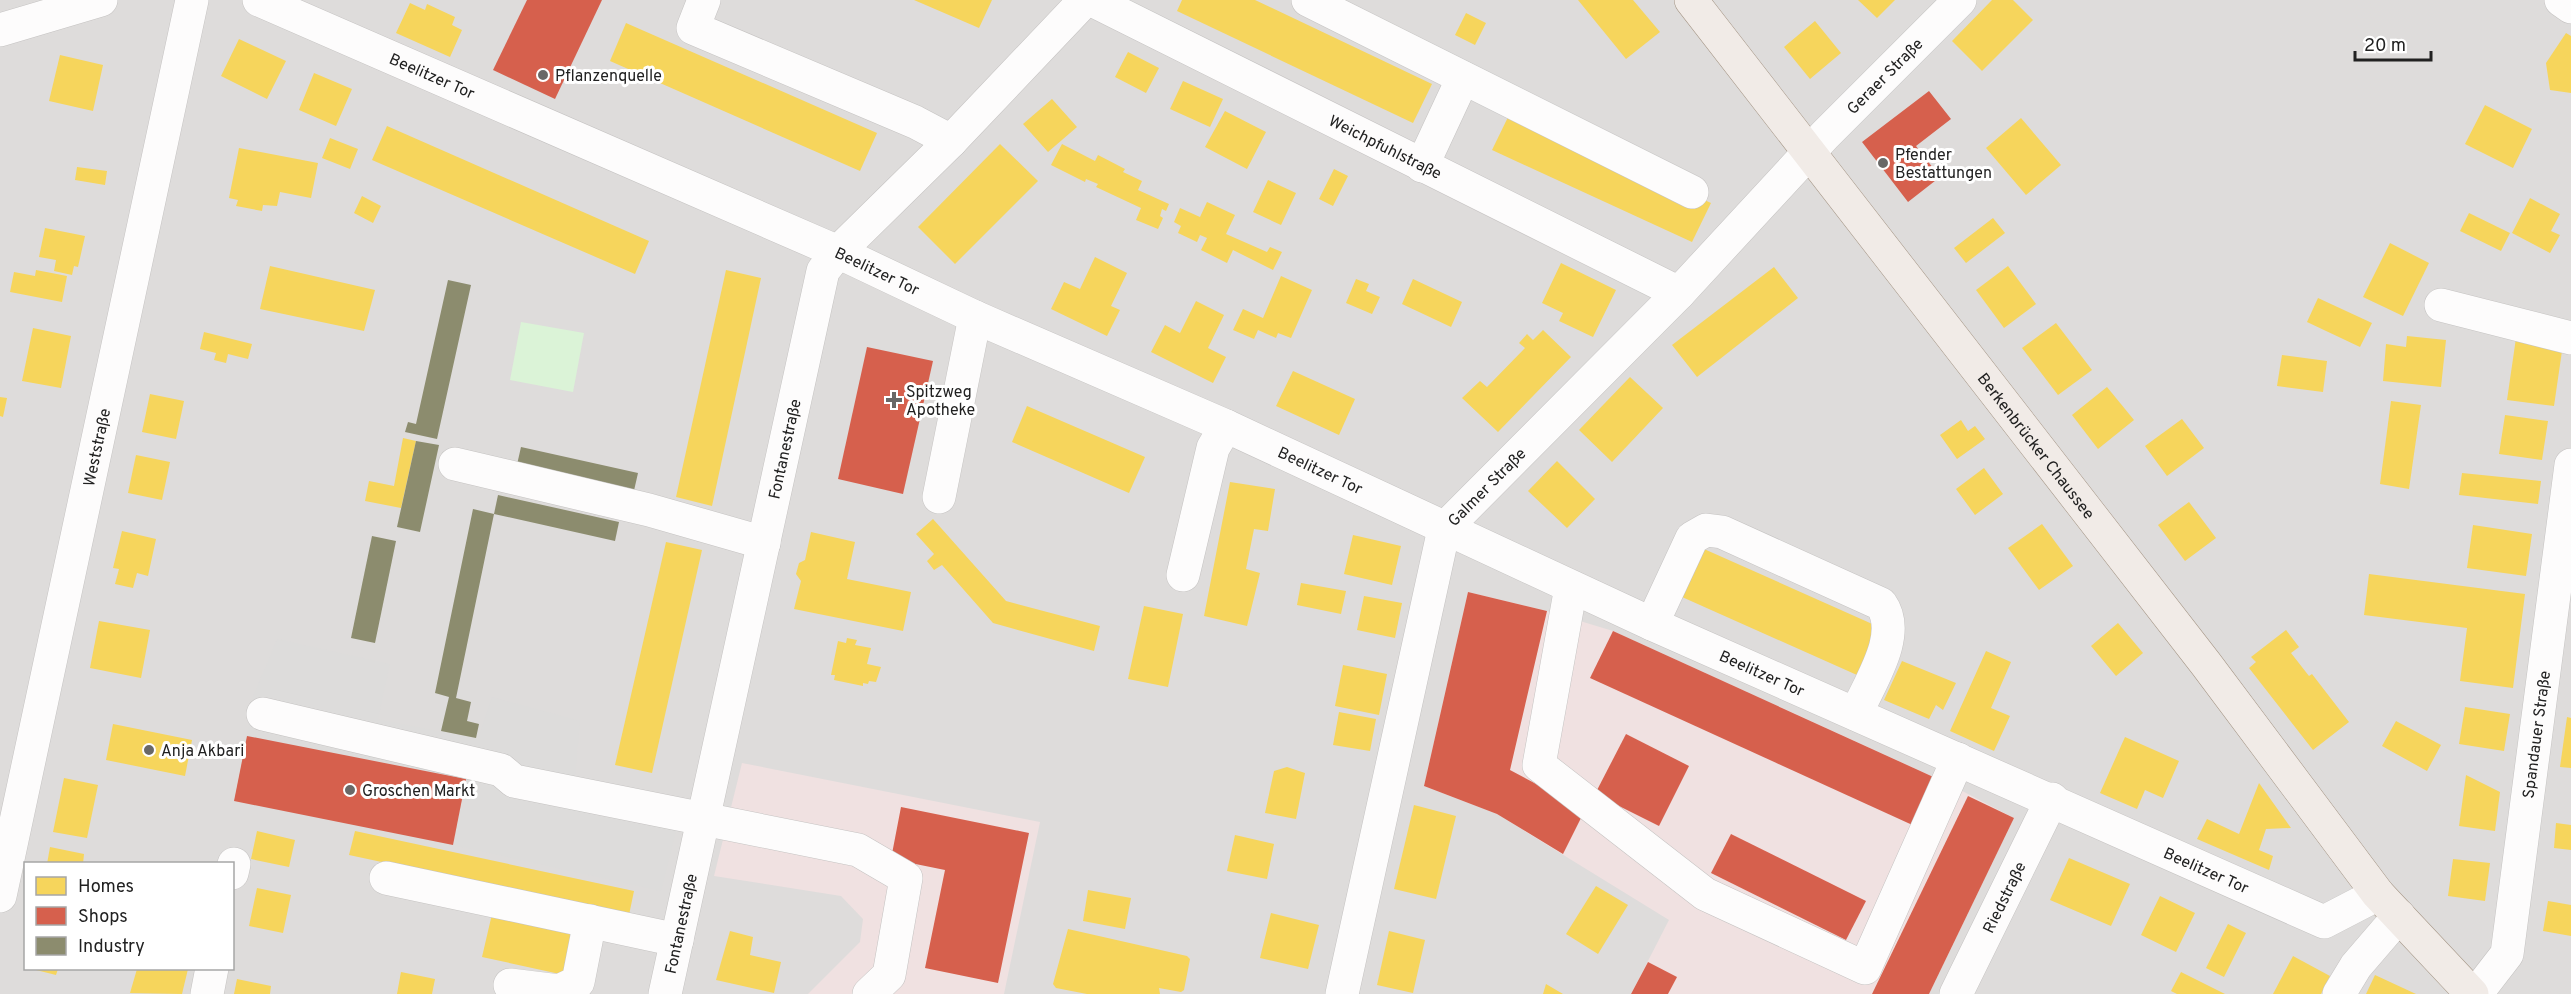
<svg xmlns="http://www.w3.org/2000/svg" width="2571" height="994" font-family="Overpass,sans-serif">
  <rect width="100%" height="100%" fill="#efecea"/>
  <path fill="#dedcdb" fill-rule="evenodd" d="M0 0H2571V994H0ZM26 864H232V968H26Z"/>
  <g fill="#f0e1e1">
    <polygon points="1468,592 1547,611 1613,631 1947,783 2014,818 1929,994 1631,994 1669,920 1497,814 1424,786"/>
    <polygon points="742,763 1040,822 1004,994 808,994 860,942 863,919 841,896 714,876"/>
  </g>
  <polygon fill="#dddcdb" points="277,639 390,664 378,719 478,739 492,697 580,721 575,779 684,799 661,891 453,845 466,779 247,736 253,697"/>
  <polygon fill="#dbf3d7" points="521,322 584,333 573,392 510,380"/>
  <g fill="#f6d55c">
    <polygon points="914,0 992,0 979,28"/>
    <polygon points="1182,0 1255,0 1432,84 1413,123 1177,11"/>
    <polygon points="1578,0 1633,0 1660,32 1626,59"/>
    <polygon points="1858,0 1895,0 1877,18"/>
    <polygon points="1992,0 2013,0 2033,20 1982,71 1952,41"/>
    <polygon points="410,3 425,10 427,4 455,17 452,25 462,30 450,57 396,33"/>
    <polygon points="1466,13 1486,23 1475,45 1455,35"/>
    <polygon points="1815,21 1841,53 1810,79 1784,47"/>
    <polygon points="626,23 877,133 860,171 610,61"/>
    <polygon points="2566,33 2571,36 2571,93 2550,90 2546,63"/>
    <polygon points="239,39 286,61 267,99 221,76"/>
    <polygon points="1128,52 1159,68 1146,93 1115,77"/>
    <polygon points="60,55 103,65 93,111 49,101"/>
    <polygon points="314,73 352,89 336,126 299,110"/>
    <polygon points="1183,81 1223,99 1210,127 1170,109"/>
    <polygon points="1052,99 1077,127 1048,152 1023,124"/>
    <polygon points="2485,105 2532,129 2513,168 2465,144"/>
    <polygon points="1225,111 1266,132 1247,169 1205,147"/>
    <polygon points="1511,111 1711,203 1692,242 1492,150"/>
    <polygon points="2021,118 2061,165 2026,195 1986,148"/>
    <polygon points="387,126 649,241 635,274 372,160"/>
    <polygon points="330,138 358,149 350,169 322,158"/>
    <polygon points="1000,144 1038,181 955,264 918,227"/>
    <polygon points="1062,144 1095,161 1098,155 1125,169 1123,172 1142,181 1138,190 1169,204 1166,211 1162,209 1160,216 1163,218 1158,229 1136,220 1141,208 1096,187 1098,184 1086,179 1085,182 1051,165"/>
    <polygon points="239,148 318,163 311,198 280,192 277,206 263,205 262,211 236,206 238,200 229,198"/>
    <polygon points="77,167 107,171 105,185 75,180"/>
    <polygon points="1334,169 1348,176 1333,206 1319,199"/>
    <polygon points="1268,180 1296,193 1281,225 1253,212"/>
    <polygon points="362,196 381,206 373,223 354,213"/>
    <polygon points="2530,198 2560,214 2551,231 2560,235 2550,253 2512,233"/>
    <polygon points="1207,202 1235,215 1226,234 1267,252 1270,247 1282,252 1273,270 1233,250 1227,263 1201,250 1207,238 1200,235 1197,242 1178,233 1181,226 1174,222 1180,208 1200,217"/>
    <polygon points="2469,213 2510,233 2501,251 2460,231"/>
    <polygon points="1993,218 2005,233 1966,263 1954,248"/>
    <polygon points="45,228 85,236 78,267 74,266 72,275 54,271 56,260 39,257"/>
    <polygon points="2390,243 2429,263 2403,316 2363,297"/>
    <polygon points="1095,257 1127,273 1111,306 1120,310 1107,336 1051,309 1064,282 1080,289"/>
    <polygon points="1561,263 1616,290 1593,337 1559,321 1563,313 1542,303"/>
    <polygon points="270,266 375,290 364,331 260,309"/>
    <polygon points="2008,266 2036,304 2004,328 1976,290"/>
    <polygon points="1774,267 1798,298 1697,377 1672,345"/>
    <polygon points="36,270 67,276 62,302 10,292 14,272 35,276"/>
    <polygon points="726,270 761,278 712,506 676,497"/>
    <polygon points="1281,276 1312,290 1291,338 1278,333 1276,338 1258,330 1254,339 1233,330 1243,309 1263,318"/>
    <polygon points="1356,279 1369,284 1366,291 1380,297 1372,314 1346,303"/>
    <polygon points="1413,279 1462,302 1451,327 1402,304"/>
    <polygon points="2318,298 2372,323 2360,347 2307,322"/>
    <polygon points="1196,301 1224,315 1208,348 1226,357 1213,383 1151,352 1165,325 1180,333"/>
    <polygon points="2056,323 2092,370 2058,395 2022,348"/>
    <polygon points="33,328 71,336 61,388 22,381"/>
    <polygon points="1543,330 1571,357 1498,432 1462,398 1480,381 1487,387 1525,348 1519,343 1527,334 1533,340"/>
    <polygon points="204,332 252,344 248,359 228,354 226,363 214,360 216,353 200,349"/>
    <polygon points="2407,336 2446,340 2441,387 2383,381 2386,344 2406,347"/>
    <polygon points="2516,338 2563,344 2554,406 2507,400"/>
    <polygon points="2282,355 2327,361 2323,392 2277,386"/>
    <polygon points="1293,371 1355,399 1339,435 1276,406"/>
    <polygon points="1630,377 1663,408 1612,462 1579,430"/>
    <polygon points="2107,387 2134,420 2098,449 2072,415"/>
    <polygon points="150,394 184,401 176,439 142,432"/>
    <polygon points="0,397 7,398 3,417 0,416"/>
    <polygon points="2391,401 2421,405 2409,489 2380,484"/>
    <polygon points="1027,406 1145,457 1129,493 1012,442"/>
    <polygon points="2505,415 2548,421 2542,460 2499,454"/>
    <polygon points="2182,419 2204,448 2167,476 2145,446"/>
    <polygon points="1961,420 1968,431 1975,426 1985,439 1957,459 1940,435"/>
    <polygon points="403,438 416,441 401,508 365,501 369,481 394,486"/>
    <polygon points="136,455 170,462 162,500 128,493"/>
    <polygon points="1557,461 1595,499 1567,528 1528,491"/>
    <polygon points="1984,468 2003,494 1975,515 1956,489"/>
    <polygon points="2462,473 2541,481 2538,504 2459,495"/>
    <polygon points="1230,482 1275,489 1268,531 1254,529 1246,569 1260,573 1247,626 1204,616"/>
    <polygon points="2189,502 2216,538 2185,561 2158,525"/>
    <polygon points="933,519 1006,601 1100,626 1094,651 993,623 942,565 934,570 927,561 934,554 916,534"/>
    <polygon points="2042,524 2073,566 2039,590 2008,548"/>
    <polygon points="2473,525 2532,534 2526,576 2467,568"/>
    <polygon points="122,531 156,539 148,576 137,573 133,588 115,584 119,569 113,568"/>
    <polygon points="811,532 855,542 847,579 911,592 903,631 794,609 801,581 796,574 799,563 805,560"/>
    <polygon points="1353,535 1401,546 1392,585 1344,574"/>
    <polygon points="666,542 702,550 652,773 615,765"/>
    <polygon points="1704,549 1879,627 1857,675 1682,597"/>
    <polygon points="2369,574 2525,594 2513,688 2460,681 2467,628 2364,615"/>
    <polygon points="1301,583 1346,591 1341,614 1297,605"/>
    <polygon points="1364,596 1402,603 1395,638 1357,630"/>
    <polygon points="1144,606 1183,614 1168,687 1128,679"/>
    <polygon points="99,621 150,630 141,678 90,668"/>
    <polygon points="2118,623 2143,653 2116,676 2091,646"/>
    <polygon points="2286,630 2299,647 2291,653 2309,676 2312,674 2349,722 2313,750 2249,668 2256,662 2251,657"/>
    <polygon points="847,638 857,640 855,645 871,648 867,664 881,667 876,682 869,681 868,684 863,683 863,686 834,680 835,675 831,675 838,641 846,643"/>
    <polygon points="1986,651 2011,662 1991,708 2010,716 1994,751 1950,731"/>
    <polygon points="1902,661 1956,683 1943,710 1936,705 1929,719 1884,700"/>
    <polygon points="1343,665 1387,674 1379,715 1335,706"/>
    <polygon points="2465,707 2510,714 2504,751 2459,744"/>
    <polygon points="1339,712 1376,719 1370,751 1333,745"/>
    <polygon points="2567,717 2571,718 2571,768 2560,767"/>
    <polygon points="2396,721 2441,745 2427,771 2382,746"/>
    <polygon points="113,724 192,740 185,776 106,760"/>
    <polygon points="2125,737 2179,761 2163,798 2145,790 2137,809 2100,793"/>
    <polygon points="1287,767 1305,773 1296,819 1265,813 1274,771"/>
    <polygon points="2466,775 2500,792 2495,831 2459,826"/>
    <polygon points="64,778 98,785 87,838 53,832"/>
    <polygon points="2259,783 2291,828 2266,829 2259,850 2273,856 2269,870 2197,839 2207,819 2239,834"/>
    <polygon points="1414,805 1456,816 1436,899 1394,889"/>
    <polygon points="2556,823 2571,825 2571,850 2554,848"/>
    <polygon points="257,831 295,840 289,867 251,859"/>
    <polygon points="355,831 634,891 629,915 349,855"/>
    <polygon points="1235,835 1274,844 1267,879 1227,871"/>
    <polygon points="50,847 84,854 83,864 47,864"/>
    <polygon points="2069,858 2130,884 2111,926 2050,900"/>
    <polygon points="2453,859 2490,863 2485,901 2448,896"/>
    <polygon points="1596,886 1628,905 1598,954 1566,934"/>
    <polygon points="257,888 291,895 283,933 249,926"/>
    <polygon points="1088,890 1131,898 1125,929 1083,921"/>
    <polygon points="2160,896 2195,913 2176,952 2141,935"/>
    <polygon points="2548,901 2571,905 2571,936 2543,931"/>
    <polygon points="1271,913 1319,925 1308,969 1260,958"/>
    <polygon points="492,914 579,933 569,976 482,957"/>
    <polygon points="2228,924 2246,933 2224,977 2206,968"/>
    <polygon points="1068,929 1187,956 1190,959 1184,990 1181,992 1159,988 1160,994 1087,994 1056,988 1053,984"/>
    <polygon points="730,931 753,937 750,955 781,962 774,993 716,980"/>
    <polygon points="1389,931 1425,940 1413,993 1377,985"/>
    <polygon points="2293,956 2330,976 2321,994 2273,994"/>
    <polygon points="32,969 58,969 56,975"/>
    <polygon points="137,969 188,969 182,994 130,993"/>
    <polygon points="401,972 435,979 432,994 397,994"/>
    <polygon points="2181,972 2225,994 2177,994 2171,991"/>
    <polygon points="2375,975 2416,994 2366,994"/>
    <polygon points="237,979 271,986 270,994 234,994"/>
    <polygon points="1546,984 1563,994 1543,994"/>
  </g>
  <g fill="#d6604d">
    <polygon points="527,0 602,0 555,99 493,70"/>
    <polygon points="1929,91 1951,119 1916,146 1940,177 1908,202 1862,142"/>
    <polygon points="867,347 933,361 903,494 838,479"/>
    <polygon points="1468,592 1547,611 1510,770 1585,810 1563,854 1497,814 1424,786"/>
    <polygon points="1613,631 1940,780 1919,828 1590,678"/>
    <polygon points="1626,734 1689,766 1659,826 1595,794"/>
    <polygon points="247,736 466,779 453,845 234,801"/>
    <polygon points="1968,796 2014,818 1929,994 1872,994"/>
    <polygon points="901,807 1029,833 998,983 925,968 945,870 891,859"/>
    <polygon points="1731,834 1866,901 1846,940 1711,873"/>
    <polygon points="1648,962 1677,977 1668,994 1631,994"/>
  </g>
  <g fill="#8c8c6e">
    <polygon points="448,280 471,285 437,439 405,432 408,422 416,424"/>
    <polygon points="416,441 439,445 420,532 397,527"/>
    <polygon points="521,447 638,473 633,495 516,469"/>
    <polygon points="498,495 619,522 615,541 494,514"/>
    <polygon points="473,509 494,514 456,698 471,702 467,721 479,724 476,738 441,731 449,697 435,693"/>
    <polygon points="372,536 396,541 375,643 351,638"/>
  </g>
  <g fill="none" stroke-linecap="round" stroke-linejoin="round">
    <defs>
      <g id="minor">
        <path id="s1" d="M259 0 838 252 975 317 1226 426 1652 624 2324 922 2378 894"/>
        <polyline points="704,0 693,28 915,122 951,141"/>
        <path id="s2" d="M1092 0 1679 293"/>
        <polyline points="1308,0 1692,192"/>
        <polyline points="2561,0 2571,7"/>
        <polyline points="0,30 101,0"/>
        <polyline points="1422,166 1463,78"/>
        <polyline points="2441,305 2571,338"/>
        <polyline points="455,464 649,510 764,543"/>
        <polyline points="939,497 975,317"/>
        <polyline points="1183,575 1213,448 1226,426"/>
        <polyline points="1571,587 1539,765 1705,894 1865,968 1958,759"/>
        <path d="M1652 624 1692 538 1706 530 1722 532 1881 604C1903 635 1869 683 1856 714"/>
        <polyline points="263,714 501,770 514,781 858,850 906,878 889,975 869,994"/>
        <polyline points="232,873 234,864"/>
        <polyline points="386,878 677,940"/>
        <path id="s3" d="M0 896 192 0"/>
        <polyline points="510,985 559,991 578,982 590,921"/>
        <polyline points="207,994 212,968"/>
        <path id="s4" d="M665 994 823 271 838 252 951 141 1085 0"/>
        <path id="s5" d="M1342 994 1444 529 1679 293 1825 135 1960 0"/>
        <path id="s6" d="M1956 994 2052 799"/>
        <polyline points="2339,994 2356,966 2399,916"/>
        <path id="s7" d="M2476 994 2507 954 2571 465"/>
      </g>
      <g id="major">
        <path id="s8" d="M1691 0 2206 664 2378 894 2472 994"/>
      </g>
    </defs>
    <use href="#minor" stroke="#c5c3c2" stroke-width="34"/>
    <use href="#major" stroke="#a59686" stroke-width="34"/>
    <use href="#minor" stroke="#fdfcfc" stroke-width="33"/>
    <use href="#major" stroke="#f1ebe7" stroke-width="33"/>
  </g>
  <g fill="#696867" stroke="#fff" stroke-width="2">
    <circle cx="543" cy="75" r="6"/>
    <circle cx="1883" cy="163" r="6"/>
    <path d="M891 391h6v6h6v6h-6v6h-6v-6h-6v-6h6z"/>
    <circle cx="149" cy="750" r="6"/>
    <circle cx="350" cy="790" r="6"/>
  </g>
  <g text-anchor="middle" stroke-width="6" stroke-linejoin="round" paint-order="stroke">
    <g font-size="16" fill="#212121" stroke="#fff" text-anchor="start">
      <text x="555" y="81">Pflanzenquelle</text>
      <text x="1895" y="160">Pfender<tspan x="1895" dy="18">Bestattungen</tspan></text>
      <text x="906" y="397">Spitzweg<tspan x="906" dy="18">Apotheke</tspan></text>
      <text x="161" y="756">Anja Akbari</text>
      <text x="362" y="796">Groschen Markt</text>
    </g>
    <g font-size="16" fill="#212121" stroke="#fff">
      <text dy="6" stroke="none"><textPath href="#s1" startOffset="189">Beelitzer Tor</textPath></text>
      <text dy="6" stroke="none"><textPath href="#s5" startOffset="1108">Geraer Straße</textPath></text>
      <text dy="6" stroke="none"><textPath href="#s2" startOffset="328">Weichpfuhlstraße</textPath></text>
      <text dy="6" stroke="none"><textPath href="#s1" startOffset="675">Beelitzer Tor</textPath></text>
      <text dy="6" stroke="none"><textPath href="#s8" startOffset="564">Berkenbrücker Chaussee</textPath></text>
      <text dy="6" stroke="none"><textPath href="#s3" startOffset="459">Weststraße</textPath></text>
      <text dy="6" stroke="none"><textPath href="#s4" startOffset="558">Fontanestraße</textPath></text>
      <text dy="6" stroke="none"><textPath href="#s1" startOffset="1161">Beelitzer Tor</textPath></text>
      <text dy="6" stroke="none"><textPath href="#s5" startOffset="536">Galmer Straße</textPath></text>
      <text dy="6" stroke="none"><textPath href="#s1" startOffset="1647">Beelitzer Tor</textPath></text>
      <text dy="6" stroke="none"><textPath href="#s7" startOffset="272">Spandauer Straße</textPath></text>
      <text dy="6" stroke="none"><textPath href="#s1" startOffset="2133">Beelitzer Tor</textPath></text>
      <text dy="6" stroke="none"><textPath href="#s6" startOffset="108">Riedstraße</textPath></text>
      <text dy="6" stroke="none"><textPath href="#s4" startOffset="72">Fontanestraße</textPath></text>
    </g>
  </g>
  <rect x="24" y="862" width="210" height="108" fill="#ffffff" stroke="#a6a6a6" stroke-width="1.5"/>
  <rect x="36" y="877" width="30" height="18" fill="#f6d55c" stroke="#a6a6a6" stroke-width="1.5"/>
  <text x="78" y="892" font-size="18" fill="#212121">Homes</text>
  <rect x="36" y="907" width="30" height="18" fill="#d6604d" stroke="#a6a6a6" stroke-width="1.5"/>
  <text x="78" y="922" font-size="18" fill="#212121">Shops</text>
  <rect x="36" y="937" width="30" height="18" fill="#8c8c6e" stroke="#a6a6a6" stroke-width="1.5"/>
  <text x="78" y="952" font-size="18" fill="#212121">Industry</text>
  <path d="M2355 51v9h76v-9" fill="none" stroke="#212121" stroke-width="3"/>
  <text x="2364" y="51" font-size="18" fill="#212121" stroke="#ffffff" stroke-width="4.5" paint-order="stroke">20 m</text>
</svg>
